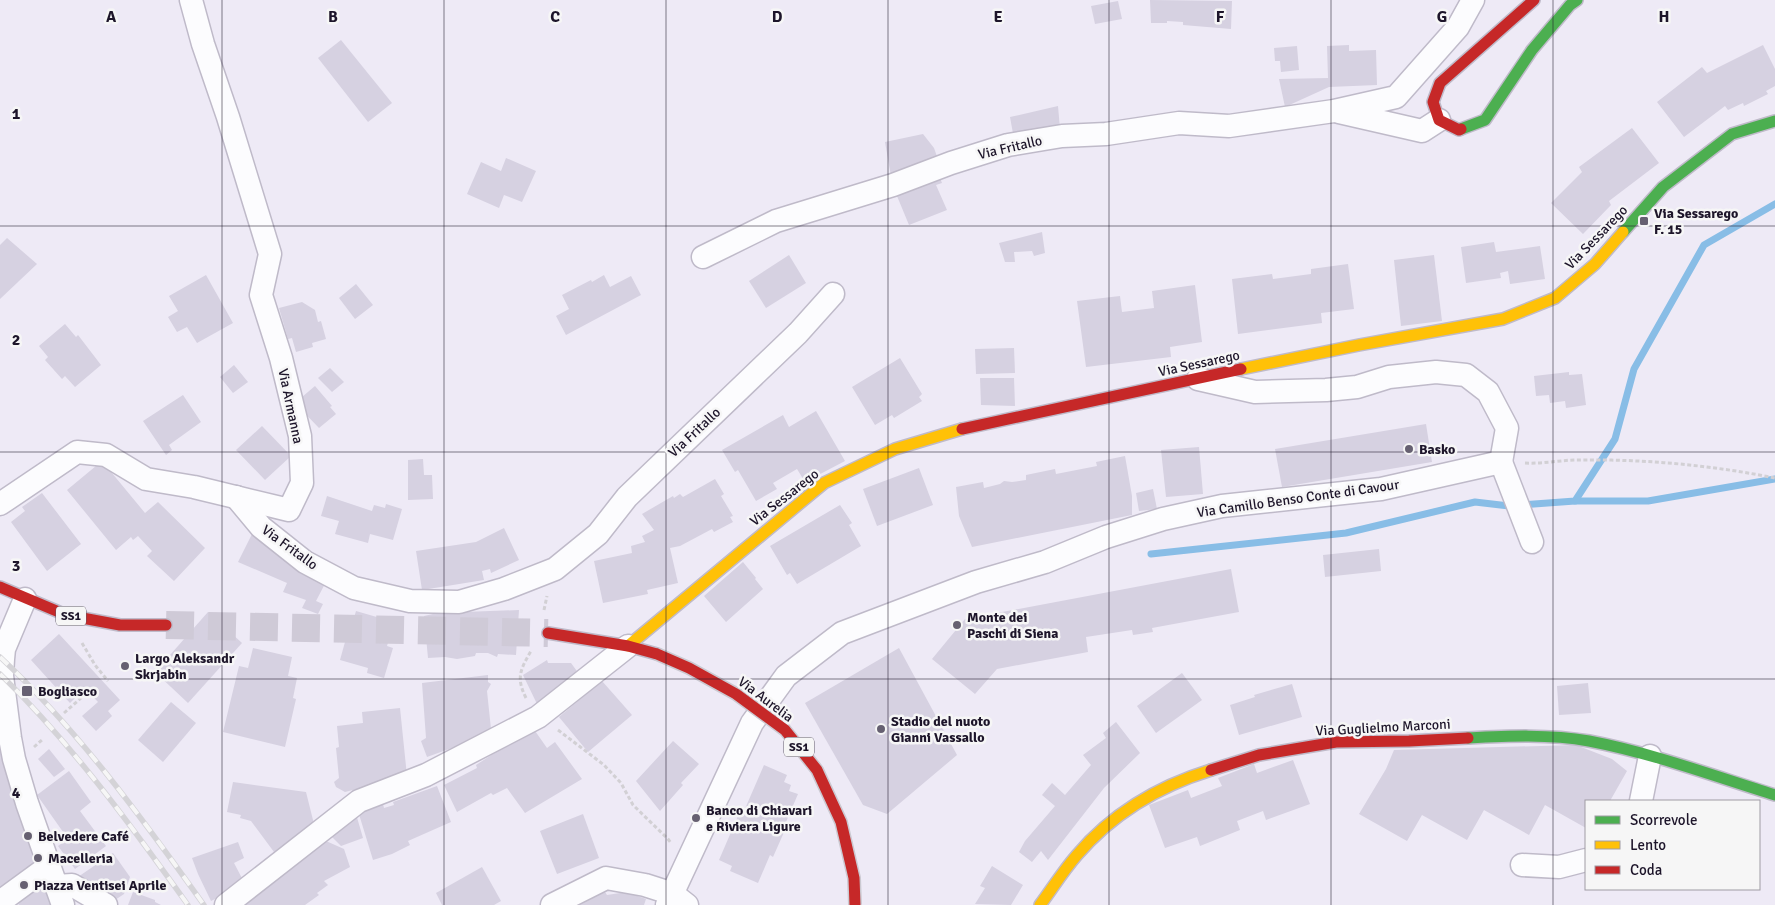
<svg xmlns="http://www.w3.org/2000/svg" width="1775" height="905" font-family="Signika,sans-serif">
  <rect width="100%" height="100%" fill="#eeeaf6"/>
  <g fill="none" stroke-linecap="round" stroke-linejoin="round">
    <g stroke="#88bde6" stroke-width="7">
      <polyline points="1575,501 1648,501 1775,479"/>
      <polyline points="1151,554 1346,533 1475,502 1509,506 1575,501 1615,439 1634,369 1704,245 1775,204"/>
    </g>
  </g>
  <g fill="#d6d1e1">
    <polygon points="1150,0 1232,1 1231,29 1183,25 1183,22 1167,21 1167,23 1151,23"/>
    <polygon points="1118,1 1122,19 1095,24 1091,6"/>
    <polygon points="341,40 392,103 368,122 318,58"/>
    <polygon points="1349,45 1349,51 1376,50 1377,85 1329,87 1285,107 1279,79 1328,78 1327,46"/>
    <polygon points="1763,45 1775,69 1775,86 1766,91 1768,94 1744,106 1743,103 1728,110 1725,106 1684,137 1657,102 1702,67 1707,73"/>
    <polygon points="1297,46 1299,70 1281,72 1280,61 1275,61 1274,48"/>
    <polygon points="1058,106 1060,129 1014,139 1010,117"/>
    <polygon points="1632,128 1659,163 1609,201 1611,205 1583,234 1551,203 1582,172 1579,167"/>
    <polygon points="923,134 934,148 940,165 892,182 885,142"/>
    <polygon points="506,158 536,171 522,202 504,195 499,208 467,194 481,162 501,171"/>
    <polygon points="938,173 942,183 936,185 947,210 909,225 897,196"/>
    <polygon points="1042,232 1045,253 1034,256 1032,251 1014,252 1015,262 1005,262 999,243"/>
    <polygon points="7,238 37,264 0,299 0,245"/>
    <polygon points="1494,242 1496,252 1540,246 1545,279 1510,284 1508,271 1500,273 1501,278 1466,283 1461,247"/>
    <polygon points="789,255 806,283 766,308 749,281"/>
    <polygon points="1434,255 1442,321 1401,326 1394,260"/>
    <polygon points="1348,264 1354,309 1321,313 1322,323 1238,334 1232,279 1272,274 1273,279 1311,274 1311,269"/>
    <polygon points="206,275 233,323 197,343 187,327 177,332 168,317 178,311 169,296"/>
    <polygon points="604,275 610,287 631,276 641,295 566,335 556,316 569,309 562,295 591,280 592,282"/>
    <polygon points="356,284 373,305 355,319 339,298"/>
    <polygon points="1195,285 1202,342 1170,347 1171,357 1086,367 1077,301 1120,296 1122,312 1154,308 1152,291"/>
    <polygon points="302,302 315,310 318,322 321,321 326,339 312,343 313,347 296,352 292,338 288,339 279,308"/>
    <polygon points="65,324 76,337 78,335 101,365 75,387 65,376 62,379 45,360 48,357 39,346"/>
    <polygon points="1014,348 1015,373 976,374 975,349"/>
    <polygon points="900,358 922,394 919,397 922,401 894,418 892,415 875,425 852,387"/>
    <polygon points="234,365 248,382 233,393 220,377"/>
    <polygon points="330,368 344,382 332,392 318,378"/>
    <polygon points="1569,372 1569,375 1582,374 1586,405 1566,408 1565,401 1550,403 1549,395 1536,396 1534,376"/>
    <polygon points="980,378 1014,378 1015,406 981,405"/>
    <polygon points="315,386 332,406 330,407 336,414 319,428 295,403"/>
    <polygon points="183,395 201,422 169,445 172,450 166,455 143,421"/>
    <polygon points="816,411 845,461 805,482 797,469 773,483 777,489 756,501 738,470 735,472 722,450 783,415 789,427"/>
    <polygon points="1426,424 1432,462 1282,487 1275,449"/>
    <polygon points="262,426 291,456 265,480 236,450"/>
    <polygon points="1199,447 1203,494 1166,497 1161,450"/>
    <polygon points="1125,456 1132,496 1132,515 972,547 959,516 956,487 983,482 984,488 1000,484 1004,481 1012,482 1026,480 1026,475 1055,469 1056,474 1097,466 1096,462"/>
    <polygon points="423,459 424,475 432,475 433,499 408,500 408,460"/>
    <polygon points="102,461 145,513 158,502 205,548 174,581 147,556 152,551 138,536 133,540 131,537 116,550 67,490"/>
    <polygon points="919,468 933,505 877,526 863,489"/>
    <polygon points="715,479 724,494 721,496 733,516 730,517 733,522 714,532 712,529 680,546 670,548 678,583 647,590 648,594 603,603 594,561 632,553 631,546 645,542 642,536 654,530 642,514 673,496 674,498 680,494 683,497"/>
    <polygon points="1153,489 1157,509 1139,511 1136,493"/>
    <polygon points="42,493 81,544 47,571 11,522 25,511 22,507"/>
    <polygon points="327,496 372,511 374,505 385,508 386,504 402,509 393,540 370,534 368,543 335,534 339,521 321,516"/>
    <polygon points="840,505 852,523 849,525 861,546 797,584 790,573 787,575 770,546"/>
    <polygon points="255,528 328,578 316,601 323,604 318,614 302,608 306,600 283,592 287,583 238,562"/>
    <polygon points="504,528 519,560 491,573 490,569 482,571 484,580 422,590 416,551 476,542"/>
    <polygon points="1379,549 1381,571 1325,577 1323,555"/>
    <polygon points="743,562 756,578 755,579 763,589 726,622 704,596"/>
    <polygon points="1231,569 1239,612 1152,628 1153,632 1133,635 1132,630 1086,637 1088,652 997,669 975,694 932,659 965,619"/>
    <polygon points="519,610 516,655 498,654 497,657 488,653 476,653 475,656 457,659 445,657 428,658 424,616 437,613"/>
    <polygon points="356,611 394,622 387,646 393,648 384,678 367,673 368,668 340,660 345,642 347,642"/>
    <polygon points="208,612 242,643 188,703 155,672"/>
    <polygon points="59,634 120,700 108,711 112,716 96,731 82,716 98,702 85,688 70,703 31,660"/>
    <polygon points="253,648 292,657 288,676 297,678 293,698 296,699 285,747 223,732 239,666 248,668"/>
    <polygon points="899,648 957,755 887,814 863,805 805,703"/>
    <polygon points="547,660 548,663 571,663 579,674 538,706 523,675"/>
    <polygon points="1182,673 1202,700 1156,733 1137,706"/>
    <polygon points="488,675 488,682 491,684 487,691 491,729 474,740 427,757 421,741 426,738 422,683"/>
    <polygon points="602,681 632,715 588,752 559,717"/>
    <polygon points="1588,683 1591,713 1559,715 1557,686"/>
    <polygon points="1292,684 1302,717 1239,735 1230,705 1255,697 1254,695"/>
    <polygon points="171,702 196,723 163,762 138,740"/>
    <polygon points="400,708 407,776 345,792 336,787 334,782 339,778 336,748 339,747 337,726 363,723 362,712"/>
    <polygon points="1116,722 1140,753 1104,788 1048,860 1041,851 1032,862 1019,852 1025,841 1055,806 1042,795 1052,783 1065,795 1091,765 1083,755 1106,738 1103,733"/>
    <polygon points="533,728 547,748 555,742 582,779 525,813 507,788 493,795 491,793 457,812 444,785 477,768 476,765"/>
    <polygon points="673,741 699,764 681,783 683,785 660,811 636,781"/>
    <polygon points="0,745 43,862 0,893"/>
    <polygon points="1576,745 1612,759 1627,771 1610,801 1586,801 1586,828 1545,805 1529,835 1484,810 1467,840 1422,815 1407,841 1359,814 1386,769 1394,750"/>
    <polygon points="49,749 65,769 54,777 38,759"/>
    <polygon points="1293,760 1310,804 1266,820 1263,811 1237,821 1240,830 1200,846 1197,837 1165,848 1149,805 1188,790 1191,798 1222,786 1218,778 1254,764 1257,773"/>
    <polygon points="764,765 787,775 784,782 791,785 789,791 798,794 783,829 785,830 773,857 770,855 758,883 730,871 732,866 719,860 741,809 744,811"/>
    <polygon points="69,771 91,802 80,811 106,846 75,869 58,846 68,839 37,795"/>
    <polygon points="233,782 306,792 314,824 274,852 251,821 240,818 241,815 227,812"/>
    <polygon points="437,786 451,822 408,841 410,845 392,854 373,860 358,811 383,804 384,808 394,805 393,802"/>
    <polygon points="356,814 363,838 341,846 332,837"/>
    <polygon points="583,814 599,858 557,874 540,831"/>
    <polygon points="326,841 344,849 350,867 324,881 328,885 317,893 319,895 305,905 235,905 253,895"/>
    <polygon points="238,842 244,858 234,863 245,884 211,901 198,874 192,858"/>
    <polygon points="113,853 130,877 124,894 109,904 75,879"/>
    <polygon points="992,866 1023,885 1011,905 975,904 985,888 980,886"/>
    <polygon points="482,867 501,901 494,905 442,905 436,893"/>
    <polygon points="43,881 54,905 19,905 14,897"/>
    <polygon points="133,892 155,900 155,902 161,905 128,905"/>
    <polygon points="605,892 607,895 620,893 629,893 646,899 644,905 574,905"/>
  </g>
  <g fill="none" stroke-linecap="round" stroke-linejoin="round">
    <polyline stroke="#cfcad7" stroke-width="28" stroke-dasharray="28 14" stroke-linecap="butt" points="166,625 548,633"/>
    <defs>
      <g id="street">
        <polyline points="1339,112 1422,131 1439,120"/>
        <polyline points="703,257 776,221 893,185 951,163 1008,145 1062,136 1106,134 1179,123 1229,126 1334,111 1396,97 1458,27 1473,0"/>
        <polyline points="1501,462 1532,542"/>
        <polyline points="236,497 261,527 305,562 354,588 410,601 459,602 504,589 555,569 598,534 627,497 798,333 833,294"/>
        <polyline points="0,504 77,452 106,455 146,479 194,487 289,510 302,483 300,436 281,358 261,295 270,254 228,117 203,44 191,0"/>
        <polyline points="25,599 4,649 3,659 2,676 10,738 14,759 27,803 63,905"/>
        <polyline points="1641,801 1650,756"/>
        <polyline points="1522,865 1559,867 1586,860"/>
        <polyline points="56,886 72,885 106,905"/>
        <polyline points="0,902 49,866"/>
        <polyline points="226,905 359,801 426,775 538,717 628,646"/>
        <polyline points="552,905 606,878 645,885 673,894 687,905"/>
        <polyline points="667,905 752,723 786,676 842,633 976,582 1045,562 1106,537 1163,519 1222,506 1381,489 1501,462 1507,428 1488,392 1466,375 1436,372 1389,377 1357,387 1326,390 1255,392 1198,379"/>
      </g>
      <g id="fast">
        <polyline points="1461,129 1485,120 1532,50 1570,5 1577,0"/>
        <polyline points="1623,232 1663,187 1732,134 1775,121"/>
        <path d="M1468 738C1508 736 1549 734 1589 741 1652 753 1714 776 1775 795"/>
      </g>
      <g id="slow">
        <polyline points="1241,369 1359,345 1503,319 1555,298 1595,264 1623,232"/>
        <polyline points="628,646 824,483 895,449 962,429"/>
        <path d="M1040 905C1052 889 1063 871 1077 855 1112 814 1159 786 1211 770"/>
      </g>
      <g id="jam">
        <polyline points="1461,129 1459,130 1439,120 1433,102 1440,83 1534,0"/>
        <polyline points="962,429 1241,369"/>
        <polyline points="0,587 66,615 120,625 166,625"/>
        <polyline points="548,633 628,646 657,654"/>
        <polyline points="1211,770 1259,755 1336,742 1409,741 1468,738"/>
      </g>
    </defs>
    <use href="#street" stroke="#bfbac9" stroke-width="25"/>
    <use href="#fast" stroke="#bfbac9" stroke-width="14"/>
    <use href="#slow" stroke="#bfbac9" stroke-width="14"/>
    <use href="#jam" stroke="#bfbac9" stroke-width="14"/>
    <g stroke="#d2d0d4" stroke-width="3" stroke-dasharray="4 2.5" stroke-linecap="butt">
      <path d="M1525 463C1543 464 1560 460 1578 460 1644 459 1710 465 1775 478"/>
      <polyline points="544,610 547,596"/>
      <polyline points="82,643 95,665 108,681"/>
      <path d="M526 698C516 678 520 670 531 651"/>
      <polyline points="64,713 81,698"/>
      <polyline points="558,730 604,765 621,783 633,805 668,839 671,843"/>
      <polyline points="34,747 43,739"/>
    </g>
    <use href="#street" stroke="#fcfcfe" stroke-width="22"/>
    <use href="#fast" stroke="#4caf50" stroke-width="11"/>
    <use href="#slow" stroke="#ffc107" stroke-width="11"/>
    <use href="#jam" stroke="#c62828" stroke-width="11"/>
    <defs>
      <g id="rail">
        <path d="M0 657C78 730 142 818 204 905"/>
        <path d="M0 674C71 743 130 824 188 905"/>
      </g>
    </defs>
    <use href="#rail" stroke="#d4d3d7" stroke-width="5.5"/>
    <use href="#rail" stroke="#f6f6f6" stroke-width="4" stroke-dasharray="11" stroke-linecap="butt"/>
    <defs>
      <polyline id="jam-bridge" points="657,654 689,668 736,694 785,730 817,770 841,822 854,878 855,905"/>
    </defs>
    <use href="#jam-bridge" stroke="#cbc9d1" stroke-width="14" stroke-linecap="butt"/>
    <use href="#jam-bridge" stroke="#c62828" stroke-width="11"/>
  </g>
  <path fill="none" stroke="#1d152a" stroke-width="1" stroke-opacity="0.55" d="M222 0V905M444 0V905M666 0V905M888 0V905M1109 0V905M1331 0V905M1553 0V905M0 226H1775M0 452H1775M0 679H1775"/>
  <g fill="#666071" stroke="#f6f6f6" stroke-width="2">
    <rect x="1639" y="216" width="10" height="10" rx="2.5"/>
    <circle cx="1409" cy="449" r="5"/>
    <circle cx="957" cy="625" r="5"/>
    <circle cx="125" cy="666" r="5"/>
    <rect x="21" y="685" width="12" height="12" rx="2.5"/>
    <circle cx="881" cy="729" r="5"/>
    <circle cx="696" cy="818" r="5"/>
    <circle cx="28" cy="836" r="5"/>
    <circle cx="38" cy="858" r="5"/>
    <circle cx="24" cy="885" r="5"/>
  </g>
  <g text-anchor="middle" stroke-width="5" stroke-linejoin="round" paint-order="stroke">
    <g fill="#f6f6f6" stroke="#5e5867" stroke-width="1">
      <rect x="56" y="606.5" width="30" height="19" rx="4"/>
      <rect x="784" y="737.5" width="30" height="19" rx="4"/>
    </g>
    <g font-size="12" font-weight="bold" fill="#1d152a">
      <text x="71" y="620">SS1</text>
      <text x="799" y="751">SS1</text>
    </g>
    <g font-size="14" fill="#1d152a" stroke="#f6f6f6">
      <text transform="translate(1010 147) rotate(-13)" y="5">Via Fritallo</text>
      <text transform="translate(1596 237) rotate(-46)" y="5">Via Sessarego</text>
      <text transform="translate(1199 363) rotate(-12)" y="5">Via Sessarego</text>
      <text transform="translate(291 406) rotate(78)" y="5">Via Armanna</text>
      <text transform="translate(694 432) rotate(-43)" y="5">Via Fritallo</text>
      <text transform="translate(784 497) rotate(-38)" y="5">Via Sessarego</text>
      <text transform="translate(1298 498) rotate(-8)" y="5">Via Camillo Benso Conte di Cavour</text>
      <text transform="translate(290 547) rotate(36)" y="5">Via Fritallo</text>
      <text transform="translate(766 699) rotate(37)" y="5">Via Aurelia</text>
      <text transform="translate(1383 727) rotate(-3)" y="5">Via Guglielmo Marconi</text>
    </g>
    <g font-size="14" font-weight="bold" fill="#1d152a" stroke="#f6f6f6" text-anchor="start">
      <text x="1654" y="218">Via Sessarego<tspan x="1654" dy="16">F. 15</tspan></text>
      <text x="1419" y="454">Basko</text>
      <text x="967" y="622">Monte dei<tspan x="967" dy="16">Paschi di Siena</tspan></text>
      <text x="135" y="663">Largo Aleksandr<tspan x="135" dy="16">Skrjabin</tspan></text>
      <text x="38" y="696">Bogliasco</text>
      <text x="891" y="726">Stadio del nuoto<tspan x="891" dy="16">Gianni Vassallo</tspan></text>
      <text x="706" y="815">Banco di Chiavari<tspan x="706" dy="16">e Riviera Ligure</tspan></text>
      <text x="38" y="841">Belvedere Café</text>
      <text x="48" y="863">Macelleria</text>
      <text x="34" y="890">Piazza Ventisei Aprile</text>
    </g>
  </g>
  <g font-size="16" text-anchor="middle" font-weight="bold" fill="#1d152a" stroke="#f6f6f6" stroke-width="5" stroke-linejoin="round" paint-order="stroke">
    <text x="111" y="22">A</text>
    <text x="333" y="22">B</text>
    <text x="555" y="22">C</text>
    <text x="777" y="22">D</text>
    <text x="998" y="22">E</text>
    <text x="1220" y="22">F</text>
    <text x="1442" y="22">G</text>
    <text x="1664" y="22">H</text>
    <text x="16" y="119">1</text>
    <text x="16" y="345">2</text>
    <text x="16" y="571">3</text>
    <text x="16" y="798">4</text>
  </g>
  <rect x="1585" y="800" width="175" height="90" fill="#f6f6f6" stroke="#9f9ca4"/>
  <rect x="1595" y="816" width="25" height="8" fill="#4caf50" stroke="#9f9ca4"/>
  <text x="1630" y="825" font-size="15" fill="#1d152a">Scorrevole</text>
  <rect x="1595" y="841" width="25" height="8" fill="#ffc107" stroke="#9f9ca4"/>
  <text x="1630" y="850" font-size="15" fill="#1d152a">Lento</text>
  <rect x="1595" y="866" width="25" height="8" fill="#c62828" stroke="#9f9ca4"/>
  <text x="1630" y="875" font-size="15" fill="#1d152a">Coda</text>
</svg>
